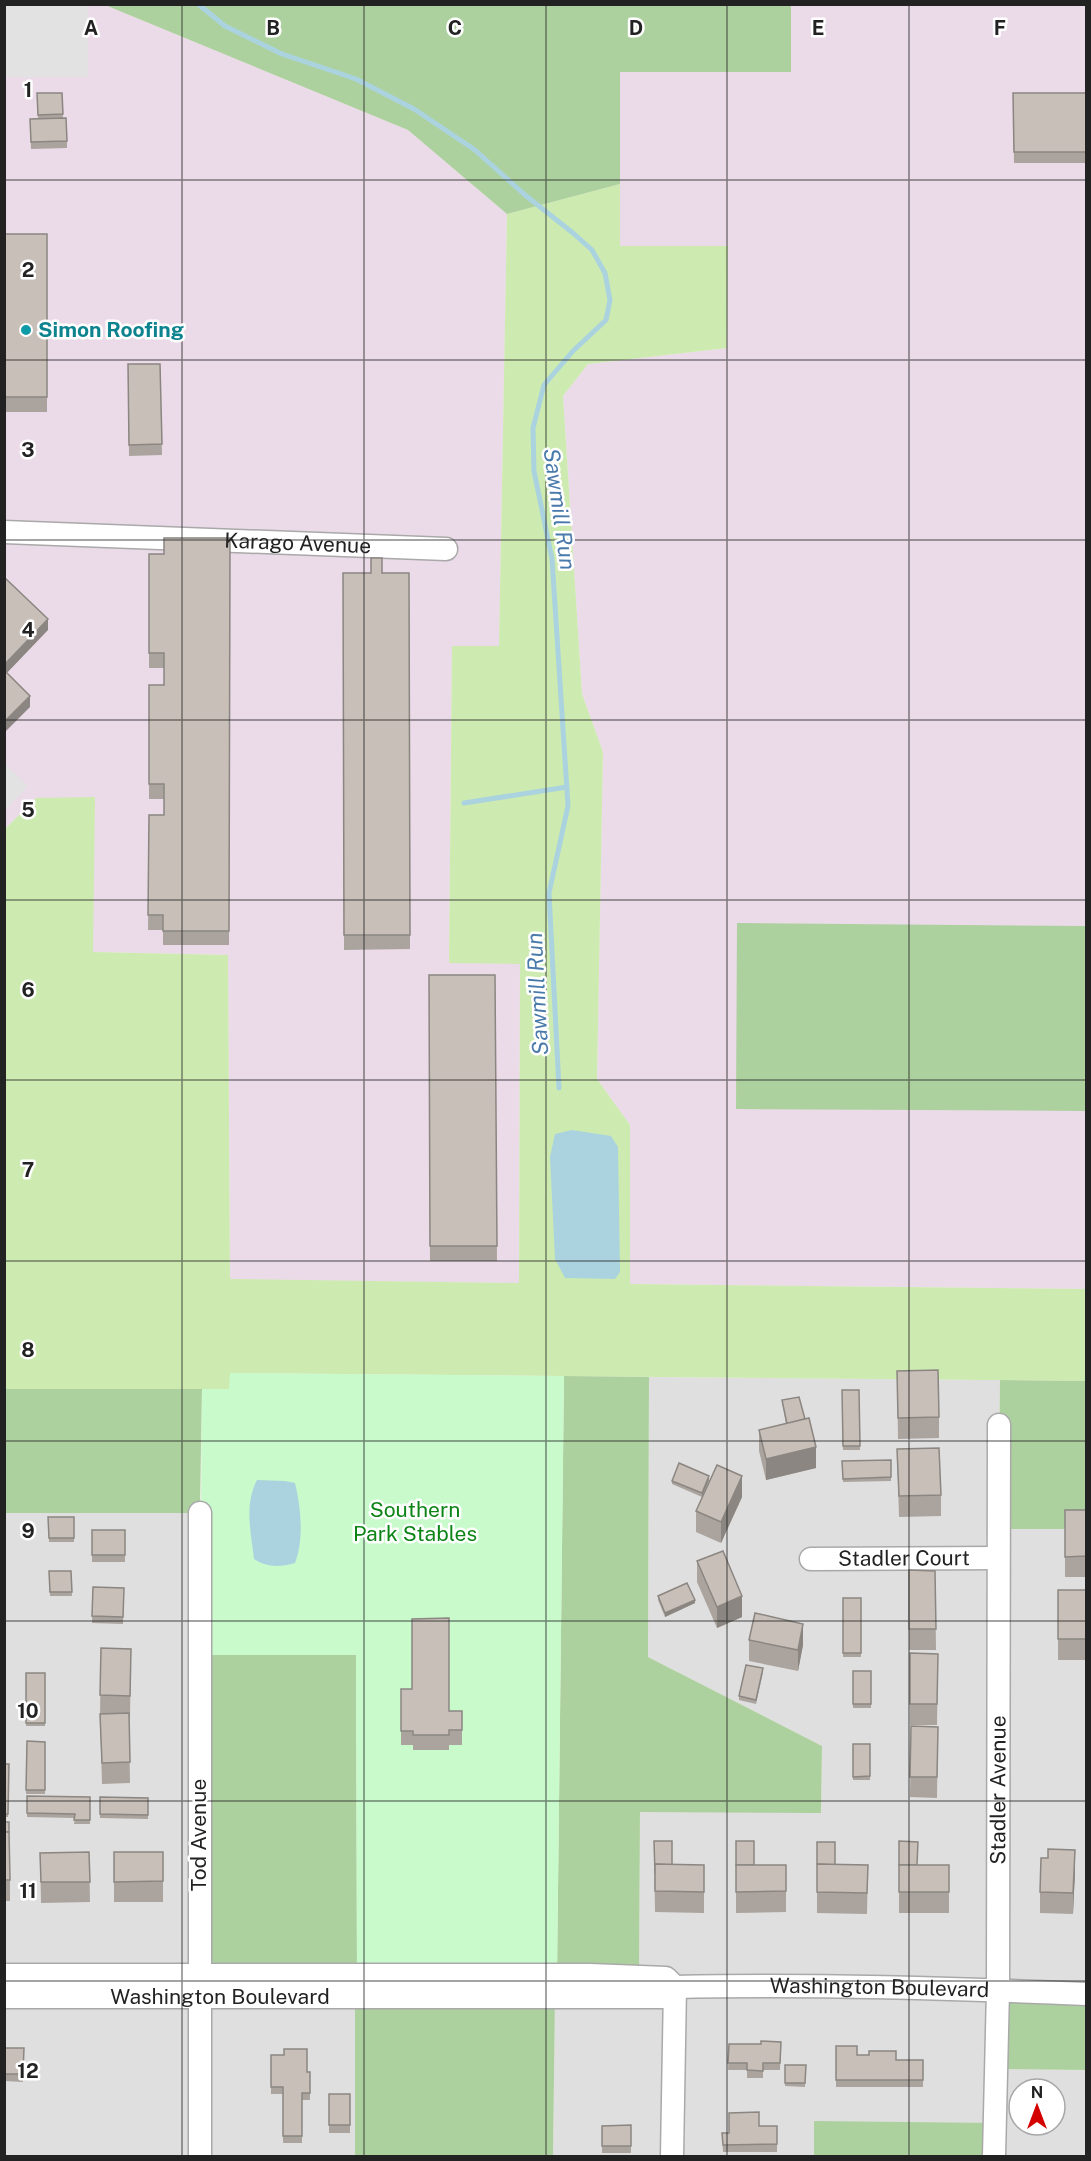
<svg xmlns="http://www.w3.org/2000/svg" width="1091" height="2161" font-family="'Public Sans',sans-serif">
  <rect width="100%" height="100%" fill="#f2efe9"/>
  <g fill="#e0dfdf" fill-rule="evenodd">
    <path d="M649 1377 1000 1380 999 1441 1086 1529V1994L997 2069 1086 2070V2156H994L814 2121V2156H553L555 1997 639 1977 640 1812H821L822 1746 648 1657ZM1019 2089H1055V2125H1019Z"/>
    <polygon points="4,1513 200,1513 199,1974 5,1975"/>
    <polygon points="4,1997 355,1997 355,2156 5,2156"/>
  </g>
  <g fill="#ebdbe8">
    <polygon points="88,5 105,5 408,130 507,214 499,646 452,646 449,962 520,963 519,1283 230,1280 228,955 93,952 36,798 5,829 5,77 87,77"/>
    <polygon points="791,5 1086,5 1086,1289 630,1284 630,1125 597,1079 603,752 582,694 563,396 588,364 727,348 620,246 620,72 791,72"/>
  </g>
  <polygon fill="#cdebb0" points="620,184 620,246 728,246 727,348 588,364 563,396 582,694 603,752 597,1079 630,1125 630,1284 1086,1289 1086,1381 231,1373 230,1389 5,1389 5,829 36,798 95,797 93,952 228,955 230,1279 519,1283 520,964 449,963 452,646 499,646 507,214"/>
  <g fill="#add19e">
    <polygon points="105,5 791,5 791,72 620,72 620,184 507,214 408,130"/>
    <polygon points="737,923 1086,926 1086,1111 736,1109"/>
    <polygon points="564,1376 649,1377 648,1657 822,1746 821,1813 640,1812 639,1977 557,1975"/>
    <polygon points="1000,1380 1086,1381 1086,1529 998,1529"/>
    <polygon points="4,1389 202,1389 200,1506 194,1513 5,1513"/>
    <polygon points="200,1655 356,1655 357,1975 199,1974"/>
    <polygon points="998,1990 1086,1994 1086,2070 996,2069"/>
    <polygon points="355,1997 555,1997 553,2156 355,2156"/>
    <polygon points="814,2121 995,2123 994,2156 814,2156"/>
  </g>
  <polygon fill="#c8facc" points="230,1373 564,1376 557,1975 357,1975 356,1655 200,1655 202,1389 229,1389"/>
  <g fill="#e2e2e2">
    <polygon points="4,5 88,5 88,77 5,77"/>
    <polygon points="4,763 28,786 5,810 4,809"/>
  </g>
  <g fill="#aad3df">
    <polygon points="572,1130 611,1136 618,1147 620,1272 615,1279 565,1278 555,1259 550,1157 555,1134"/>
    <path d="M257 1480 285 1481 295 1483C301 1507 304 1540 295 1563 280 1567 268 1568 254 1559 251 1532 244 1505 257 1480Z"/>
  </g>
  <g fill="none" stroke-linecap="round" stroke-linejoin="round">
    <g stroke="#aad3df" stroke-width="5">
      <polyline points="198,4 225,26 282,54 356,79 414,109 475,150 525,195 573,233 592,250 605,273 610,300 606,320 573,351 544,385 533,428 534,471 552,559 568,806 549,893 559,1088"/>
      <polyline points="464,803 567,787"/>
    </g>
    <defs>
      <g id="minor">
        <path id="s1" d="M4 532 446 549"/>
        <polyline points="200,1513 200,2156"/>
        <path id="s2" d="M811 1559 998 1558"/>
        <polyline points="4,1975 590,1975 666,1978 675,1987"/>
        <path id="s3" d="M4 1997H666L675 1987C812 1984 949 1988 1086 1994"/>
        <polyline points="672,2156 675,1987"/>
        <path id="s4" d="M994 2156 998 1990 999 1425"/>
      </g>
    </defs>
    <use href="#minor" stroke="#a9a9a9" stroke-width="25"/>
    <use href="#minor" stroke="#fff" stroke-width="22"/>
  </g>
  <g fill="#aba49e">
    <polygon points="37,93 62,93 63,118 67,141 67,148 31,149 30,119 38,119"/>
    <polygon points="1013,93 1086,93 1086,163 1014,163"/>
    <rect x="4" y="234" width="43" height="178"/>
    <polygon points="128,364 160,364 162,455 129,456"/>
    <polygon points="230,538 229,945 163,945 163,930 148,930 149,815 164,815 164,799 149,799 149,685 164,685 164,668 149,668 149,554 164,554"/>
    <polygon points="343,573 409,573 410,949 344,950"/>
    <polygon points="429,975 495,975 497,1261 430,1261"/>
    <polygon points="897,1371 939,1417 939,1438 898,1439"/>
    <polygon points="842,1390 859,1390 860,1450 843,1450"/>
    <polygon points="782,1400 816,1468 766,1480 759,1451 759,1430 786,1424"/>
    <polygon points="897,1449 941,1495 941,1516 899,1517"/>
    <polygon points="891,1460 891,1481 843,1482 842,1461"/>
    <polygon points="709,1480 702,1497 672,1484 672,1481"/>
    <polygon points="742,1497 721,1543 696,1532 696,1511"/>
    <rect x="1065" y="1510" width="21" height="67"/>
    <polygon points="48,1517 74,1517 74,1542 49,1542"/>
    <rect x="92" y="1530" width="33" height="32"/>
    <polygon points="697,1561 742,1617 717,1628 697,1582"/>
    <polygon points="909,1570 935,1571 936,1650 909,1650"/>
    <polygon points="49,1571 71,1571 72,1596 50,1596"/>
    <polygon points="93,1587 124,1588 123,1624 92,1623"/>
    <rect x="1058" y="1590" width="28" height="70"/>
    <polygon points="658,1596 695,1603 665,1617 658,1600"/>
    <rect x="843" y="1598" width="18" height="59"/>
    <polygon points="749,1640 803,1645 798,1671 749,1661"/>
    <polygon points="101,1648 131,1649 130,1717 129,1717 130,1783 102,1784 100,1716"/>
    <polygon points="938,1654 937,1725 910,1725 910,1704"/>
    <rect x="853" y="1671" width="18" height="37"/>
    <polygon points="763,1672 756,1704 739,1700 739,1696"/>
    <rect x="26" y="1673" width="19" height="53"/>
    <polygon points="401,1689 449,1711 462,1711 462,1745 449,1745 449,1750 413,1750 413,1745 401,1745"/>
    <polygon points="911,1726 938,1727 937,1798 910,1797"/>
    <polygon points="27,1741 45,1742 45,1794 26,1794"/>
    <rect x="853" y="1744" width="17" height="36"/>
    <polygon points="4,1764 9,1764 8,1817 4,1817"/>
    <polygon points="27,1796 90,1797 90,1824 74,1824 75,1818 27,1817"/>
    <polygon points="100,1797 148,1798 148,1819 100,1818"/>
    <polygon points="4,1822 10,1880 10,1901 4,1901"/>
    <polygon points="654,1841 672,1865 704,1865 704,1913 655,1912"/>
    <polygon points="736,1841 754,1865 786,1865 786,1912 736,1913"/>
    <polygon points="89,1852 90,1902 41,1903 40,1853"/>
    <rect x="114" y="1852" width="49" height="50"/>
    <polygon points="817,1864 868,1865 867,1914 817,1913"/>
    <polygon points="917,1865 949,1892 949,1913 899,1913 899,1878"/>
    <polygon points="1075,1871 1073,1914 1040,1913 1040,1892"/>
    <polygon points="781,2042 780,2070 763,2070 763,2078 747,2078 747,2070 728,2070 729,2044 761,2044"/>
    <polygon points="836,2046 857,2055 896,2060 923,2060 923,2087 836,2087"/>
    <polygon points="4,2048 24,2048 23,2082 4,2081"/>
    <polygon points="271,2055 307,2072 310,2072 310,2100 302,2100 302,2143 283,2143 283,2094 271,2094"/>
    <polygon points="785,2065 806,2065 805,2087 785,2086"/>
    <rect x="329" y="2094" width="21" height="39"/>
    <polygon points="631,2125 631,2153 602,2153 602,2126"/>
    <polygon points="759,2126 777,2126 777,2152 723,2152 722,2133 729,2133"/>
  </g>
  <g fill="#8b8681">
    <polygon points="48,619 48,630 4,676 4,665"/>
    <polygon points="30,696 30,707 4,733 4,722"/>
    <polygon points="816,1447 816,1468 766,1480 766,1459"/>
    <polygon points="709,1476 709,1480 702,1497 702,1493"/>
    <polygon points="742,1476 742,1497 721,1543 721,1522"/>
    <polygon points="742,1596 742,1617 717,1628 717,1607"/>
    <polygon points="695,1600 695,1603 665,1617 665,1613"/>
    <polygon points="803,1624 803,1645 798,1671 798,1650"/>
    <polygon points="1075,1850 1075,1871 1073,1914 1073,1893"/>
  </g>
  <g fill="#c7bfb8" stroke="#8b8681" stroke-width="1.5">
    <polygon points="37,93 62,93 63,114 38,115"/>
    <polygon points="1013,93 1086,93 1086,152 1014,152"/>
    <polygon points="66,118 67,141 31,142 30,119"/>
    <rect x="4" y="234" width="43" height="163"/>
    <polygon points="128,364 160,364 162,444 129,445"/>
    <polygon points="164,538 230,538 229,931 163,931 163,915 148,915 149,815 164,815 164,784 149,784 149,685 164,685 164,653 149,653 149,554 164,554"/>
    <polygon points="371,558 382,558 382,573 409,573 410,935 344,935 343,573 371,573"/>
    <polygon points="4,577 48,619 4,665"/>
    <polygon points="4,670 30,696 4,722"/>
    <polygon points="429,975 495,975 497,1246 430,1246"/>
    <polygon points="938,1370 939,1417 898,1418 897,1371"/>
    <polygon points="842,1390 859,1390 860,1446 843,1446"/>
    <polygon points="799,1397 805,1419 787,1424 782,1400"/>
    <polygon points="809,1418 816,1447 766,1459 759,1430"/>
    <polygon points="939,1448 941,1495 899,1496 897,1449"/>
    <polygon points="891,1460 891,1477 843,1479 842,1461"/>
    <polygon points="679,1463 709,1476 702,1493 672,1481"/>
    <polygon points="717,1465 742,1476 721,1522 696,1511"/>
    <polygon points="1065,1510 1086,1510 1086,1556 1065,1557"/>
    <polygon points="48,1517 74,1517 74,1538 49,1538"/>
    <rect x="92" y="1530" width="33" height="25"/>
    <polygon points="723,1551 742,1596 717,1607 697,1561"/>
    <polygon points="909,1570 935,1571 936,1629 909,1629"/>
    <polygon points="49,1571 71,1571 72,1592 50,1592"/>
    <polygon points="687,1583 695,1600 665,1613 658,1596"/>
    <polygon points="93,1587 124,1588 123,1617 92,1616"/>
    <rect x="1058" y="1590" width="28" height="49"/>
    <rect x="843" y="1598" width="18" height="55"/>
    <polygon points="755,1613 803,1624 798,1650 749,1640"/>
    <polygon points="449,1618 449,1711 462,1711 462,1730 449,1730 449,1735 413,1735 413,1731 401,1731 401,1689 412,1689 412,1619"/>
    <polygon points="101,1648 131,1649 130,1696 100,1695"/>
    <polygon points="910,1653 938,1654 937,1704 910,1704"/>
    <polygon points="746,1665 763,1668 756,1700 739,1696"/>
    <rect x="853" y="1671" width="18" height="33"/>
    <rect x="26" y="1673" width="19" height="50"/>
    <polygon points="129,1713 130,1762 102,1763 100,1714"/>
    <polygon points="911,1726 938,1727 937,1777 910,1777"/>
    <polygon points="27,1741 45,1742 45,1790 26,1790"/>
    <polygon points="853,1744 870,1744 870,1776 853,1777"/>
    <polygon points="4,1764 9,1764 8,1814 4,1814"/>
    <polygon points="27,1796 90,1797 90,1820 74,1820 75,1814 27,1813"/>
    <polygon points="100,1797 148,1798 148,1815 100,1814"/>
    <rect x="4" y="1822" width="5" height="10"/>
    <polygon points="4,1832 9,1832 10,1880 4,1880"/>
    <polygon points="654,1841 672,1841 672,1865 655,1864 655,1874"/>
    <rect x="736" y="1841" width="18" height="24"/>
    <polygon points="899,1841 918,1842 917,1865 899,1865"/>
    <polygon points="817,1842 835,1842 835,1865 817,1864"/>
    <polygon points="1048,1849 1075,1850 1073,1893 1040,1892 1041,1858 1048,1858"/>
    <polygon points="89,1852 90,1882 41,1882 40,1853"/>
    <polygon points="114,1852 163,1852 163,1881 114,1882"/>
    <polygon points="655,1864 704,1865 704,1892 655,1891"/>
    <polygon points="817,1864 868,1865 867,1893 817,1892"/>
    <polygon points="736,1865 786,1865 786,1891 736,1892"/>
    <rect x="899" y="1865" width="50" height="27"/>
    <polygon points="761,2041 781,2042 780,2063 763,2063 763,2071 747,2070 747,2063 728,2063 729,2044 761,2044"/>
    <polygon points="836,2046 857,2046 857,2055 869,2055 869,2051 896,2051 896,2060 923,2060 923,2080 836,2080"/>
    <polygon points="4,2048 24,2048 23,2074 4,2074"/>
    <polygon points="284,2049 307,2049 307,2072 310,2072 310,2093 302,2093 302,2136 283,2136 283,2087 271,2087 271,2055 284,2055"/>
    <polygon points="785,2065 806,2065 805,2083 785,2083"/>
    <rect x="329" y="2094" width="21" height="31"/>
    <polygon points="759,2112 759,2126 777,2126 777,2144 723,2145 722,2133 729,2133 729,2113"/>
    <polygon points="631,2125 631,2146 602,2146 602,2126"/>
  </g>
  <path fill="none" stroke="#222" stroke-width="1.5" stroke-opacity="0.55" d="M182 4V2156M364 4V2156M546 4V2156M727 4V2156M909 4V2156M4 180H1086M4 360H1086M4 540H1086M4 720H1086M4 900H1086M4 1080H1086M4 1261H1086M4 1441H1086M4 1621H1086M4 1801H1086M4 1981H1086"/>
  <circle fill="#0f9aa8" stroke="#fff" stroke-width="2" cx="26" cy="330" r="6"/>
  <g text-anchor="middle" stroke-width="5" stroke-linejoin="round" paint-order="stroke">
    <g font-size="21" font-weight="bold" fill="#0d838f" stroke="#fff" text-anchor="start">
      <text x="38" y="337">Simon Roofing</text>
    </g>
    <g font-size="21" fill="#222" stroke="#fff">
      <text dy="7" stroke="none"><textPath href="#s1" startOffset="294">Karago Avenue</textPath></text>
      <text dy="7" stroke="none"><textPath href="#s2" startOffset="93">Stadler Court</textPath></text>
      <text dy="7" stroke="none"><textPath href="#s4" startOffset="366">Stadler Avenue</textPath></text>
      <text transform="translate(199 1835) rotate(-90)" y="7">Tod Avenue</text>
      <text dy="7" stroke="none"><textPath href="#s3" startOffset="880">Washington Boulevard</textPath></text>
      <text dy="7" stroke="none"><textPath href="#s3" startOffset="216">Washington Boulevard</textPath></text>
    </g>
    <g font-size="21" fill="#0c8416" stroke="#fff">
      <text x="415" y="1517">Southern<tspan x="415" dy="24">Park Stables</tspan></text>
    </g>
    <g font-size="22" font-style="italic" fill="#4a7aab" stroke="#fff">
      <text transform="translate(560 509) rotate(82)" y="8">Sawmill Run</text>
      <text transform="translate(537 994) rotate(-93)" y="8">Sawmill Run</text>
    </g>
  </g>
  <g font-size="20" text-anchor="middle" font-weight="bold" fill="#222" stroke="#fff" stroke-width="5" stroke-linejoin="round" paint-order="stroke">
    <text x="91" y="35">A</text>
    <text x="273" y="35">B</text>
    <text x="455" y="35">C</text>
    <text x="636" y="35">D</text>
    <text x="818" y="35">E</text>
    <text x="1000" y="35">F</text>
    <text x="28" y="97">1</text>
    <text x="28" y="277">2</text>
    <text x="28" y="457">3</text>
    <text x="28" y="637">4</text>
    <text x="28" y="817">5</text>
    <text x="28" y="997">6</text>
    <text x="28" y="1177">7</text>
    <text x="28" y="1357">8</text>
    <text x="28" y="1538">9</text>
    <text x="28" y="1718">10</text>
    <text x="28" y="1898">11</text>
    <text x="28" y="2078">12</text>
  </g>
  <rect width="1091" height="2161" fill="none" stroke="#222222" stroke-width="12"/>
  <g transform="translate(1037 2107)"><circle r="28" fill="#ffffff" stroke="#a7a7a7" stroke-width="1.5"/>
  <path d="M0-4.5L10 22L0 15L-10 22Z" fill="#d40000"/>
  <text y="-9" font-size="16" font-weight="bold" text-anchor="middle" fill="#222222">N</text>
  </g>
</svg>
